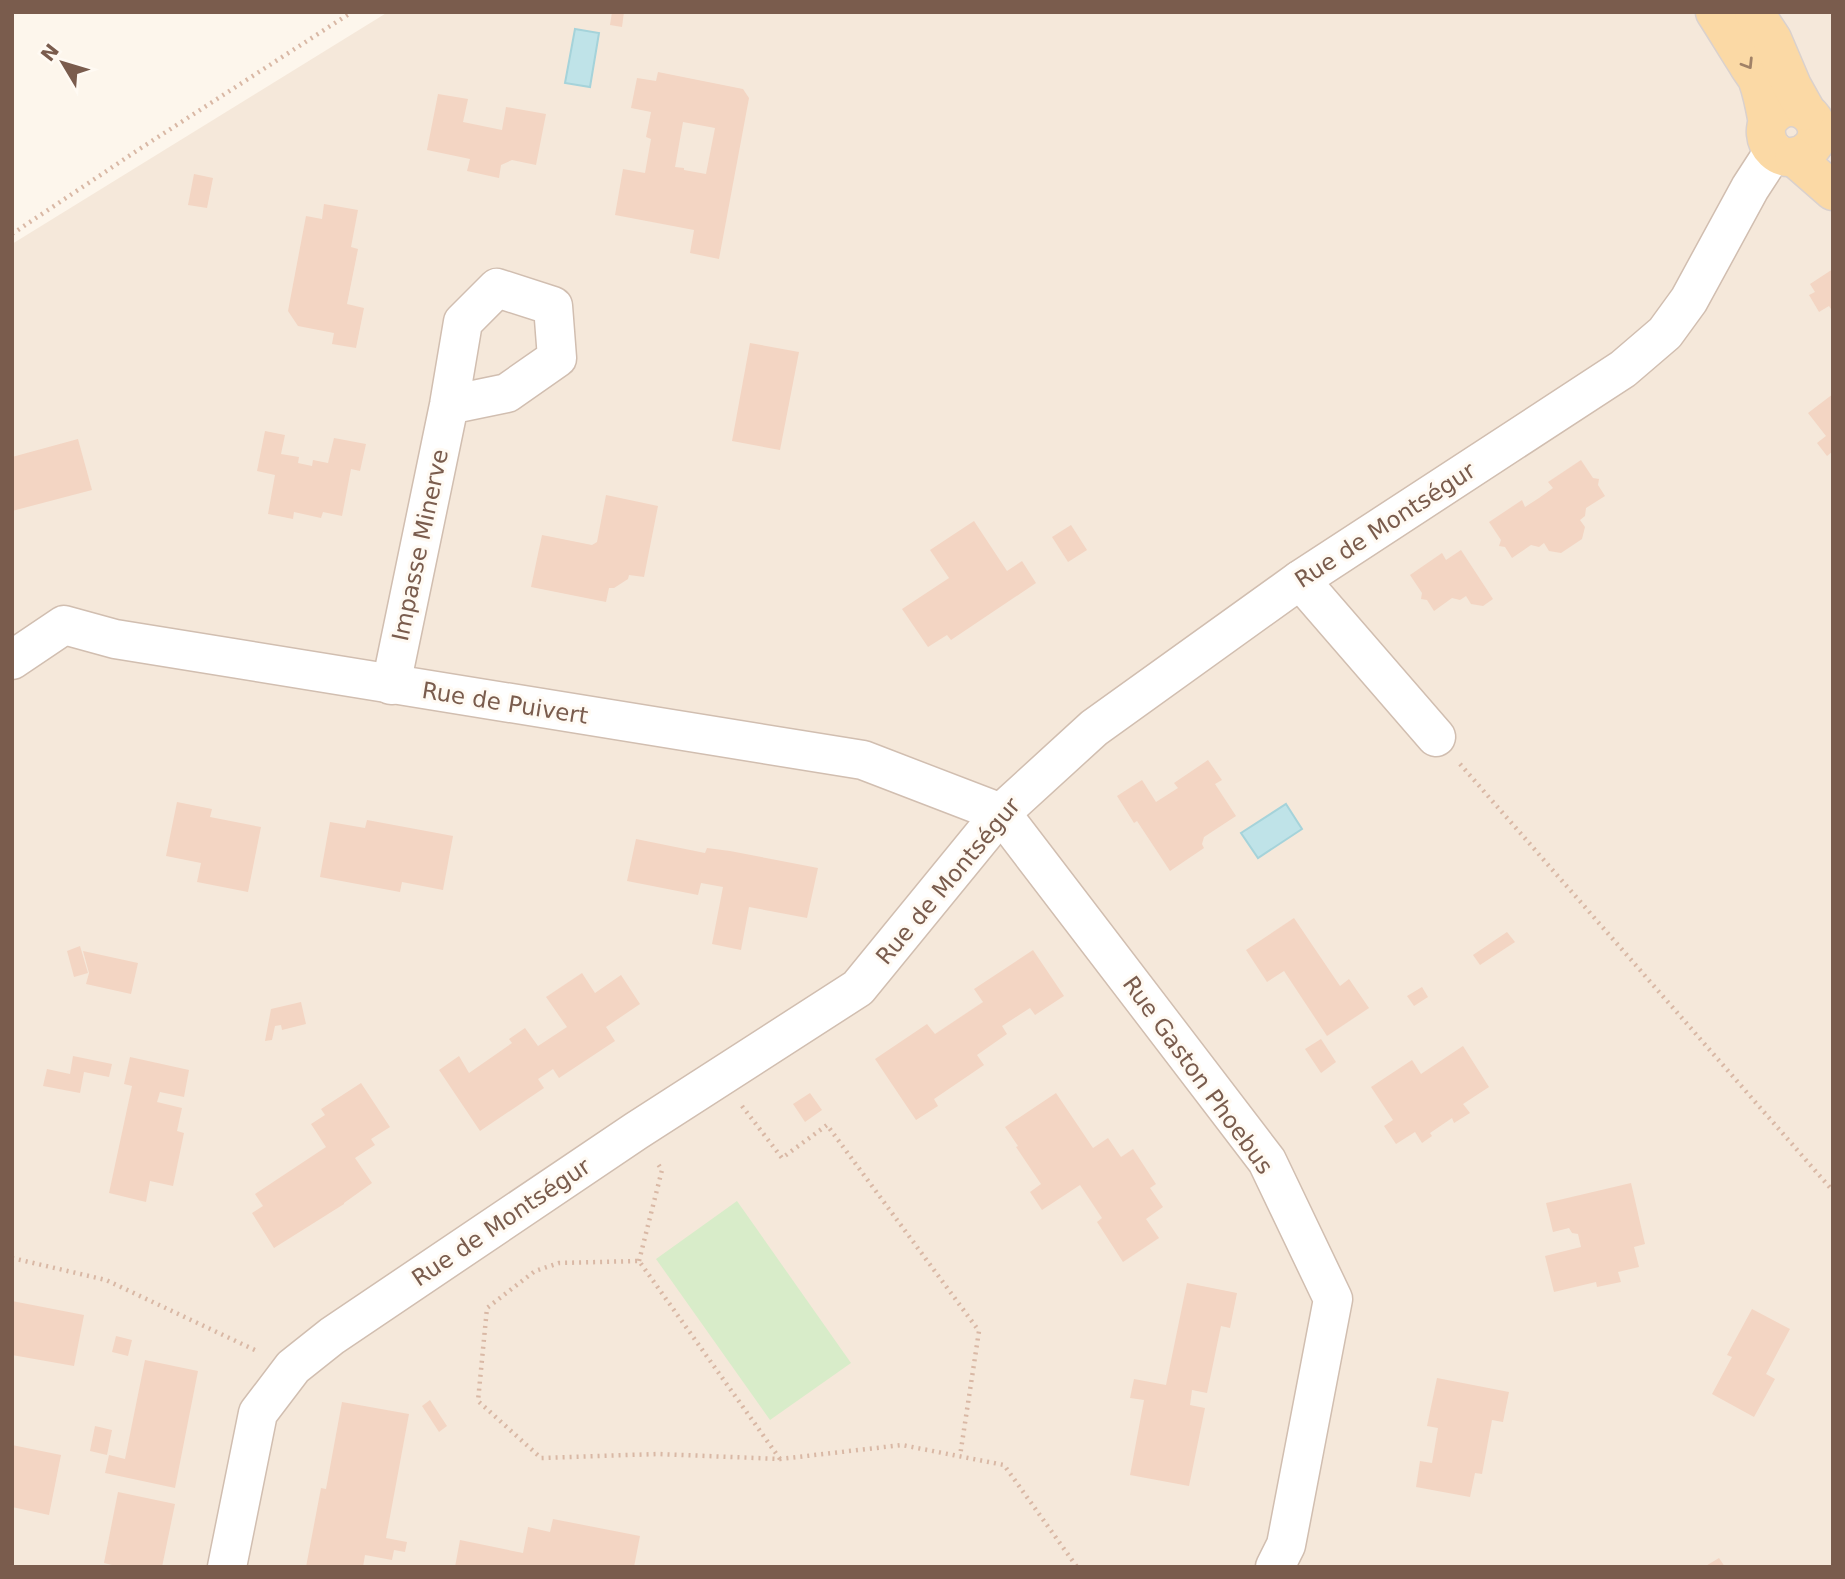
<svg xmlns="http://www.w3.org/2000/svg" width="1845" height="1579" font-family="'DejaVu Sans',sans-serif">
  <rect width="100%" height="100%" fill="#fdf6ec"/>
  <polygon fill="#f5e8da" points="388,12 1833,12 1833,1567 12,1567 12,244"/>
  <polygon fill="#d8ecc9" points="737,1201 851,1363 770,1420 656,1259"/>
  <g fill="#bfe3e8" stroke="#a5d3da" stroke-width="2">
    <polygon points="575,29 599,33 590,87 565,83"/>
    <polygon points="1286,804 1302,829 1258,858 1241,833"/>
  </g>
  <g fill="#f3d5c3" fill-rule="evenodd">
    <polygon points="612,12 624,12 622,27 610,25"/>
    <path d="M658 72 743 89 749 98 719 259 690 253 694 230 615 215 623 169 645 173 651 139 646 137 651 112 631 108 637 78 656 81ZM683 122 715 128 706 174 684 170V168L675 167Z"/>
    <polygon points="438,94 468,99 463,122 502,130 506,107 546,114 536,165 512,160 501,165 499,178 467,171 470,159 427,150"/>
    <polygon points="194,174 213,178 207,208 188,205"/>
    <polygon points="324,204 358,210 351,247 358,249 347,304 364,308 356,348 332,344 334,333 298,326 288,311 306,216 322,219"/>
    <polygon points="1833,269 1833,312 1829,306 1819,312 1809,295 1815,292 1810,284"/>
    <polygon points="750,343 799,352 780,450 732,441"/>
    <polygon points="1833,394 1833,451 1827,456 1817,443 1826,436 1808,413"/>
    <polygon points="265,431 285,435 281,454 299,457 298,463 312,466 313,460 328,463 334,438 366,444 360,471 351,469 342,516 323,512 321,518 294,512 293,519 268,514 275,475 257,471"/>
    <polygon points="78,439 92,490 12,511 12,457"/>
    <polygon points="1581,460 1593,478 1599,479 1598,485 1605,496 1586,508 1585,516 1580,520 1585,527 1582,539 1561,553 1549,551 1544,543 1539,547 1531,545 1512,558 1505,547 1499,546 1501,540 1489,522 1522,500 1525,507 1539,498 1553,488 1548,482"/>
    <polygon points="606,495 658,506 644,577 629,575 628,579 614,588 609,588 606,602 531,587 542,535 592,545 597,542"/>
    <polygon points="974,521 1007,571 1022,561 1036,583 951,640 947,635 928,647 902,609 949,578 930,550"/>
    <polygon points="1071,525 1087,550 1068,562 1052,537"/>
    <polygon points="1461,550 1493,599 1483,606 1471,604 1466,596 1460,600 1452,598 1434,611 1427,600 1421,599 1422,593 1410,575 1442,553 1446,560"/>
    <polygon points="1208,760 1222,780 1215,784 1236,816 1204,837 1202,844 1204,848 1170,871 1137,821 1134,823 1117,796 1142,780 1156,802 1178,788 1174,783"/>
    <polygon points="177,802 212,809 210,817 261,827 248,892 197,882 201,863 166,856"/>
    <polygon points="367,820 453,836 443,890 402,882 400,892 320,877 330,822 365,828"/>
    <polygon points="636,839 705,853 707,848 730,851 818,868 807,918 749,907 741,950 712,944 723,887 701,883 698,895 627,881"/>
    <polygon points="1294,918 1340,986 1349,979 1369,1008 1327,1036 1284,971 1267,982 1246,950"/>
    <polygon points="1507,932 1515,942 1480,965 1473,955"/>
    <polygon points="80,946 88,973 74,977 67,951"/>
    <polygon points="1033,950 1064,996 1035,1015 1030,1008 1002,1026 1007,1034 977,1055 984,1065 934,1099 938,1106 916,1120 875,1059 927,1024 935,1034 983,1002 974,989"/>
    <polygon points="83,951 138,963 131,994 86,984 89,973"/>
    <polygon points="582,973 595,993 621,975 640,1004 606,1027 615,1041 559,1078 553,1069 538,1079 544,1088 480,1131 439,1070 459,1056 469,1073 512,1043 509,1039 525,1028 538,1046 567,1027 546,997"/>
    <polygon points="1422,987 1428,997 1414,1006 1407,996"/>
    <polygon points="301,1002 306,1024 282,1030 281,1025 275,1026 272,1040 265,1041 271,1009"/>
    <polygon points="1321,1039 1336,1062 1321,1073 1305,1049"/>
    <polygon points="1463,1046 1489,1087 1463,1104 1470,1113 1454,1123 1452,1118 1430,1133 1432,1136 1422,1143 1415,1132 1396,1144 1384,1126 1393,1120 1371,1087 1412,1060 1421,1074"/>
    <polygon points="73,1056 112,1064 109,1077 84,1072 80,1093 43,1086 47,1069 70,1074"/>
    <polygon points="130,1057 189,1070 184,1097 160,1092 157,1102 182,1108 177,1131 184,1133 173,1186 150,1181 146,1202 109,1193 132,1086 124,1084"/>
    <polygon points="361,1083 390,1127 371,1139 375,1145 355,1158 372,1183 344,1203 344,1204 274,1248 252,1213 263,1206 255,1194 326,1147 311,1124 325,1115 321,1109"/>
    <polygon points="810,1093 822,1110 805,1122 793,1104"/>
    <polygon points="1056,1093 1093,1148 1108,1138 1121,1157 1133,1149 1156,1184 1150,1188 1163,1207 1146,1219 1159,1238 1123,1262 1097,1222 1102,1218 1080,1185 1042,1210 1030,1192 1041,1184 1016,1147 1018,1146 1005,1127"/>
    <polygon points="1631,1183 1645,1244 1634,1247 1639,1267 1618,1272 1621,1282 1597,1287 1596,1282 1554,1292 1545,1256 1581,1247 1578,1234 1572,1233 1569,1228 1553,1232 1546,1203"/>
    <polygon points="1187,1283 1237,1293 1230,1328 1221,1326 1207,1393 1192,1390 1190,1405 1205,1408 1189,1486 1130,1475 1144,1400 1130,1398 1134,1379 1166,1385"/>
    <polygon points="12,1301 84,1315 74,1366 12,1355"/>
    <polygon points="1752,1309 1790,1329 1766,1374 1775,1379 1754,1417 1712,1394 1732,1357 1727,1355"/>
    <polygon points="116,1336 132,1340 128,1356 112,1352"/>
    <polygon points="145,1360 198,1371 175,1488 105,1473 109,1455 125,1459"/>
    <polygon points="1437,1378 1509,1392 1503,1422 1492,1420 1482,1474 1475,1473 1470,1497 1416,1487 1420,1461 1432,1463 1438,1428 1427,1426"/>
    <polygon points="430,1400 447,1426 439,1432 422,1406"/>
    <polygon points="342,1402 409,1414 386,1538 407,1542 405,1552 394,1550 392,1560 365,1555 363,1567 306,1567 321,1488 326,1489"/>
    <polygon points="95,1426 112,1430 107,1455 90,1451"/>
    <polygon points="12,1445 61,1455 49,1515 12,1507"/>
    <polygon points="118,1492 175,1504 162,1567 120,1567 104,1563"/>
    <polygon points="553,1519 640,1536 634,1567 455,1567 460,1540 523,1553 528,1527 550,1532"/>
    <polygon points="1719,1558 1725,1567 1704,1567"/>
  </g>
  <g fill="none" stroke-linecap="round" stroke-linejoin="round">
    <defs>
      <g id="minor">
        <polyline points="1300,580 1436,737"/>
        <polyline points="12,660 64,625 115,639 863,760 1001,813 1267,1161 1333,1299 1286,1545 1275,1567"/>
        <polyline points="391,685 449,405 463,322 497,288 553,306 557,358 507,393 449,405"/>
        <polyline points="227,1567 258,1413 293,1367 332,1336 636,1131 858,988 1001,813 1094,728 1300,580 1623,369 1665,333 1689,300 1750,188 1774,151"/>
      </g>
      <g id="major">
        <path d="M1715 12C1726 29 1736 46 1747 63 1750 69 1756 75 1758 81 1762 92 1765 107 1767 118 1768 124 1765 128 1766 134 1767 147 1778 158 1791 157 1798 157 1806 153 1811 148 1833 122 1791 87 1768 121"/>
        <polyline points="1754,12 1772,39 1792,86 1806,111"/>
        <polyline points="1794,157 1833,191"/>
      </g>
    </defs>
    <use href="#minor" stroke="#d1beb0" stroke-width="41"/>
    <use href="#major" stroke="#dad1cd" stroke-width="41"/>
    <g stroke="#d9b8a5" stroke-width="4.5" stroke-dasharray="2 5" stroke-linecap="butt">
      <polyline points="12,234 141,148 352,12"/>
      <polyline points="1460,764 1833,1191"/>
      <polyline points="742,1106 782,1158 827,1125 979,1331 960,1456"/>
      <polyline points="12,1258 106,1280 257,1351"/>
      <polyline points="639,1261 662,1170 656,1161"/>
      <polyline points="780,1459 639,1261 559,1263 535,1271 487,1308 478,1401 541,1458 658,1454 780,1459 902,1445 1004,1465 1077,1567"/>
    </g>
    <use href="#minor" stroke="#fff" stroke-width="38"/>
    <use href="#major" stroke="#fbd9a5" stroke-width="38"/>
  </g>
  <defs><path id="oneway-chevron" d="M-2-3.5L2.5 0L-2 3.5" fill="none" stroke-width="1.6" stroke-linecap="round" stroke-linejoin="round" transform="scale(1.75)"/></defs>
  <use stroke="#a18267" href="#oneway-chevron" transform="translate(1748 64) rotate(58)"/>
  <g text-anchor="middle" stroke-width="6" stroke-linejoin="round" paint-order="stroke">
    <g font-size="23" fill="#7a5c4d" stroke="#fffaf3">
      <text transform="translate(1385 525) rotate(-33)" y="8">Rue de Montségur</text>
      <text transform="translate(420 545) rotate(-78)" y="8">Impasse Minerve</text>
      <text transform="translate(505 703) rotate(9)" y="8">Rue de Puivert</text>
      <text transform="translate(948 881) rotate(-50)" y="8">Rue de Montségur</text>
      <text transform="translate(1198 1075) rotate(54)" y="8">Rue Gaston Phoebus</text>
      <text transform="translate(501 1222) rotate(-34)" y="8">Rue de Montségur</text>
    </g>
  </g>
  <rect width="1845" height="1579" fill="none" stroke="#7a5c4d" stroke-width="28"/>
  <g transform="translate(63 63) rotate(308)" stroke="#fffaf3" stroke-width="5" paint-order="stroke">
  <path d="M0-5L12 26L0 18L-12 26Z" fill="#7a5c4d"/>
  <text y="-10" font-size="19" font-weight="bold" text-anchor="middle" fill="#7a5c4d">N</text>
  </g>
</svg>
